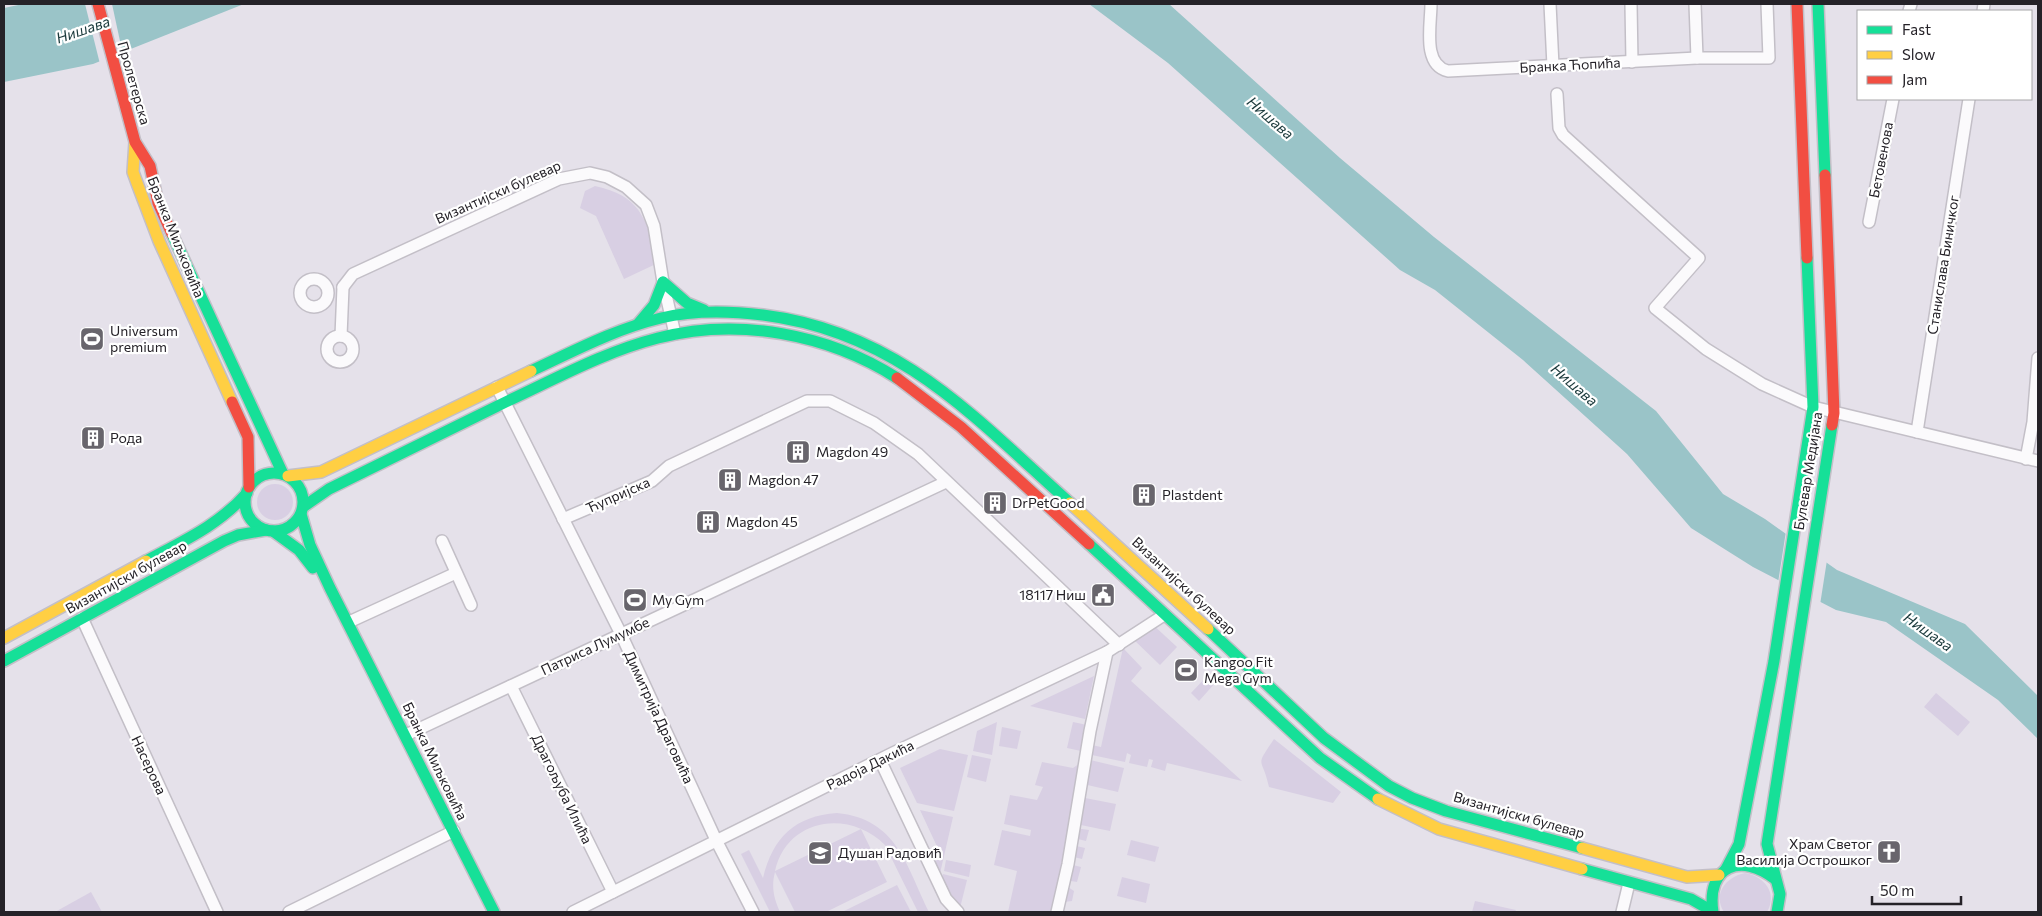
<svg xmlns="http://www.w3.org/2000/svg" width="2042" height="916" font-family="Commissioner,sans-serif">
  <rect width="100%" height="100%" fill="#e5e1ea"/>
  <g fill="#d8cfe3">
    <path d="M595 186C642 196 647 221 658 263L624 279 596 216 580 208 585 191Z"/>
    <circle cx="275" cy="502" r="18"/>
    <polygon points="1151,623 1177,647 1160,665 1131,637"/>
    <polygon points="1123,648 1142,668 1131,681 1242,781 1167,763 1165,771 1151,767 1153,760 1149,759 1147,767 1129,763 1131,755 1127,753 1125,762 1087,754 1087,744 1101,747"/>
    <polygon points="1208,675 1216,682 1199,701 1191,693"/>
    <polygon points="1094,676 1085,719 1030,706"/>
    <polygon points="1936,693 1970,722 1958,736 1924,707"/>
    <polygon points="997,722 992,755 973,751 977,731"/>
    <polygon points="1073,722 1087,725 1081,751 1067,748"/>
    <polygon points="1002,727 1021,731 1017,749 999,746"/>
    <path d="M1274 739 1341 792 1333 803 1269 787C1262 755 1254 769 1274 739Z"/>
    <polygon points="940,749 968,755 954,811 917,803 900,768"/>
    <polygon points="972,755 991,759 986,782 967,777"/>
    <polygon points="1086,759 1124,768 1118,792 1083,784 1080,797 1116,804 1110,831 1076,824 1075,828 1089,830 1086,841 1074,838 1072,845 1085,848 1082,859 1070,856 1069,864 1081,867 1077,882 1065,880 1068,887 1074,891 1072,901 1064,902 1057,912 1008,912 1017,871 994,865 1002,830 1030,836 1031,830 1004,824 1010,795 1037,800 1043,787 1035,785 1042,762 1073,768"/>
    <polygon points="920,810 953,817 938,882 928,861 941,855"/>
    <path d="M837 813C897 819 906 865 929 912H918L885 845C849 809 787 818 775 871L861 829 887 882 826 912H795L775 872C771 887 774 899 780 912H770L741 854 749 850 763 878C773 837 795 816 837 813Z"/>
    <polygon points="1131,840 1159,847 1155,862 1127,855"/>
    <polygon points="946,860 971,865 969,877 944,871"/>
    <path d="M1745 873C1764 876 1778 893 1767 912H1724C1712 894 1726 877 1745 873Z"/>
    <polygon points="943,874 967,880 959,912 940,886"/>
    <polygon points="1122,877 1150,884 1146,903 1117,896"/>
    <polygon points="897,885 911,912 842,912"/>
    <polygon points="91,892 102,912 55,912"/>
    <polygon points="1475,901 1516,910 1515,912 1472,912"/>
  </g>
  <g fill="#9ac4c8">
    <polygon points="23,4 244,4 93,64 4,82 4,8"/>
    <polygon points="1089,4 1169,4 1340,158 1434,237 1656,411 1723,494 1765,519 1837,570 1965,624 2038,696 2038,739 1998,700 1886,622 1836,610 1753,567 1691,528 1627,454 1523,360 1435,290 1400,270 1168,63"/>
  </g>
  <g fill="#e5e1ea">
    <polygon points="85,4 112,4 123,55 100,64"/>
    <polygon points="1786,531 1827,560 1820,605 1778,583"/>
  </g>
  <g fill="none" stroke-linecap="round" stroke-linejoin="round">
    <defs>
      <g id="street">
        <path d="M1431 4C1431 25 1422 65 1448 71L1697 58H1769L1767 4"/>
        <polyline points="1550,4 1553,66"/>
        <polyline points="1631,4 1632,62"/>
        <polyline points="1695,4 1697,58"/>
        <polyline points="1909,11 1911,4"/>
        <polyline points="1983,11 1984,4"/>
        <polyline points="1557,94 1559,128 1563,135 1699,258 1655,308 1706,349 1762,384 1813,407 2038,461"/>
        <polyline points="1869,222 1893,99"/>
        <circle cx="314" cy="293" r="14"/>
        <polyline points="343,287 353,274 559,179 590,173 607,177 626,187 646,205 654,226 663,282 675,334"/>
        <polyline points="341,336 343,287"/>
        <circle cx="340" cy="349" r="13"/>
        <polyline points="497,387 621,634 716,840 753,912"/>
        <polyline points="1917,432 1969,99"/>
        <polyline points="2026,459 2033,422 2038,358"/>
        <polyline points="563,519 652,481 669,466 807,401 830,401 874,423 918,454 1119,645"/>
        <polyline points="442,541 471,605"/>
        <polyline points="82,618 217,912"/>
        <polyline points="349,622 456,573"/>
        <polyline points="511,686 613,892"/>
        <polyline points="406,735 946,482"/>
        <polyline points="880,760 946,899 958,912"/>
        <polyline points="289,912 454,831"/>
        <polyline points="573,912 893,753 1107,652 1164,615"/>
        <polyline points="1057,912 1068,864 1090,731 1107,652"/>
        <polyline points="1622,912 1629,883"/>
      </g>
      <g id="fast">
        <polyline points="1818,4 1825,175"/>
        <polyline points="172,234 283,474"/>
        <polyline points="663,282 687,303 704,310"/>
        <polyline points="638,324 654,305 663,282"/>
        <path d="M531 371C574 351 615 329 661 318 694 310 729 311 763 315 899 332 974 417 1070 503"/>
        <circle cx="274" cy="502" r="29"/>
        <path d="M303 507 329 489C390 459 451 429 512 399 559 377 607 351 658 338 738 317 828 334 897 378"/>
        <polyline points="301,514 310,545 330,588 494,912"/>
        <polyline points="273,531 299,550 313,568"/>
        <polyline points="1089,544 1320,758 1378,799"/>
        <path d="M146 561C183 541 219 525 247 493"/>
        <polyline points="1208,629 1324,738 1389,786 1412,798 1446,811 1582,848"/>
        <polyline points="4,661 224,541 238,535 266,530"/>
        <polyline points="1582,869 1691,899 1712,911"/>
        <polyline points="1726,869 1739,844 1774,661 1813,407 1807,258"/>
        <path d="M1713 912C1706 866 1741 852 1775 879"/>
        <polyline points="1777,912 1780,894 1767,844 1832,425"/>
      </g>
      <g id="slow">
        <polyline points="135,142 133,172 137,183 159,241 232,402"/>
        <polyline points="288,476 321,472 531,371"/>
        <polyline points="1070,503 1208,629"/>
        <polyline points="4,638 146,561"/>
        <polyline points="1378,799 1439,829 1582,869"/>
        <polyline points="1582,848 1687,877 1719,875"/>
      </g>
      <g id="jam">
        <polyline points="98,4 135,142 150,166 158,203 172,234"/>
        <polyline points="1797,4 1807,258"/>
        <polyline points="1825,175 1834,413 1832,425"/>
        <polyline points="897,378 961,427 1089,544"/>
        <polyline points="232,402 248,437 249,487"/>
      </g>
    </defs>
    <use href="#street" stroke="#c3bfc7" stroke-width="14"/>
    <use href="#fast" stroke="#c3bfc7" stroke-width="14"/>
    <use href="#slow" stroke="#c3bfc7" stroke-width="14"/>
    <use href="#jam" stroke="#c3bfc7" stroke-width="14"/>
    <use href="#street" stroke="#fbfafc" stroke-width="11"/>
    <use href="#fast" stroke="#16e098" stroke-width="11"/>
    <use href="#slow" stroke="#ffcf43" stroke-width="11"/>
    <use href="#jam" stroke="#f24e42" stroke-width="11"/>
  </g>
  <defs>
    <symbol id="stadium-square" viewBox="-11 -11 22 22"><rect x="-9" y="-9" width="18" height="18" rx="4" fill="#68656c" stroke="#fff"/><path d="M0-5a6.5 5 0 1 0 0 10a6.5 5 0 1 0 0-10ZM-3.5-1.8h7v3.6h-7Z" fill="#fff"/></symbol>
    <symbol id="building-square" viewBox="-11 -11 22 22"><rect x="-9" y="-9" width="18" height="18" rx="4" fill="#68656c" stroke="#fff"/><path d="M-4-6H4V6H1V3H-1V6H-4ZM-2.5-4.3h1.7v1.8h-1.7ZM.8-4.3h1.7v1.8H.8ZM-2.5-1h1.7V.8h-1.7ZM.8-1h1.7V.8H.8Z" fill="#fff"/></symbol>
    <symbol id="civic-square" viewBox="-11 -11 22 22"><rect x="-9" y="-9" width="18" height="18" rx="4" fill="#68656c" stroke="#fff"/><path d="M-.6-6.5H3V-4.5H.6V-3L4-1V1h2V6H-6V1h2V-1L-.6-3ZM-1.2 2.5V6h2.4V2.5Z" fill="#fff"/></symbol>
    <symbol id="church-square" viewBox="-11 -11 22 22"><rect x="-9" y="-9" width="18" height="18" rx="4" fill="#68656c" stroke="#fff"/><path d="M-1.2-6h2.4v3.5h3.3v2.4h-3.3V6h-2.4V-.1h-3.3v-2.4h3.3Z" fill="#fff"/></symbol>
    <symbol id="school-square" viewBox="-11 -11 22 22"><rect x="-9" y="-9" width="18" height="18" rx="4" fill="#68656c" stroke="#fff"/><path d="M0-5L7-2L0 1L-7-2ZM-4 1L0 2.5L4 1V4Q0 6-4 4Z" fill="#fff"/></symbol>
  </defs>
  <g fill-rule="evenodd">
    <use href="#stadium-square" x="78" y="325" width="28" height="28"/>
    <use href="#building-square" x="79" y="424" width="28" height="28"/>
    <use href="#building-square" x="784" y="438" width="28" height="28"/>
    <use href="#building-square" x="716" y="466" width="28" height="28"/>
    <use href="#building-square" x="1130" y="481" width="28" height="28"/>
    <use href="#building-square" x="981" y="489" width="28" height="28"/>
    <use href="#building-square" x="694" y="508" width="28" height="28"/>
    <use href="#civic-square" x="1089" y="581" width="28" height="28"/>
    <use href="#stadium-square" x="621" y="586" width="28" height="28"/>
    <use href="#stadium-square" x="1172" y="656" width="28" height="28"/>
    <use href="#church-square" x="1875" y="838" width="28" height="28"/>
    <use href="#school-square" x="806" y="839" width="28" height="28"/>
  </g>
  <g text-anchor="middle" stroke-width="4.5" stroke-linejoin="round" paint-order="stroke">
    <g font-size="14" fill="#252228" stroke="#fff">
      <text transform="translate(1570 65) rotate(-3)" y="5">Бранка Ћопића</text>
      <text transform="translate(134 83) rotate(74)" y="5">Пролетерска</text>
      <text transform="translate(1881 160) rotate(-79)" y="5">Бетовенова</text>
      <text transform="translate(498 192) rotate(-24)" y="5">Византијски булевар</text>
      <text transform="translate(176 237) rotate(68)" y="5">Бранка Миљковића</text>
      <text transform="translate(1943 265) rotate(-81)" y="5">Станислава Биничког</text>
      <text transform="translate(1808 471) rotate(-81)" y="5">Булевар Медијана</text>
      <text transform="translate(618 495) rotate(-24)" y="5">Ћупријска</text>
      <text transform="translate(126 577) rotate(-29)" y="5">Византијски булевар</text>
      <text transform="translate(1184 586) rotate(43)" y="5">Византијски булевар</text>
      <text transform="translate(595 646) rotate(-25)" y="5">Патриса Лумумбе</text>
      <text transform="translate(659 717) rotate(65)" y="5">Димитрија Драговића</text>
      <text transform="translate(435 761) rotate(64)" y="5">Бранка Миљковића</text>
      <text transform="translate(149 765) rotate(65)" y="5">Насерова</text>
      <text transform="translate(870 765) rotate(-26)" y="5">Радоја Дакића</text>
      <text transform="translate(562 789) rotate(64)" y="5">Драгољуба Илића</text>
      <text transform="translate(1519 815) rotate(16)" y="5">Византијски булевар</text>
    </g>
    <g font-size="14" fill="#252228" stroke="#fff" text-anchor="start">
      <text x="110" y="336">Universum<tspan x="110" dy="16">premium</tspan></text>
      <text x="110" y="443">Рода</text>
      <text x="816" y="457">Magdon 49</text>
      <text x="748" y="485">Magdon 47</text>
      <text x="1162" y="500">Plastdent</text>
      <text x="1012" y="508">DrPetGood</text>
      <text x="726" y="527">Magdon 45</text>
      <text x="1086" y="600" text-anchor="end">18117 Ниш</text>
      <text x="652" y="605">My Gym</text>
      <text x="1204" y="667">Kangoo Fit<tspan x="1204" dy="16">Mega Gym</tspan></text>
      <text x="1872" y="849" text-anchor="end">Храм Светог<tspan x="1872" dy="16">Василија Острошког</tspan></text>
      <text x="838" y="858">Душан Радовић</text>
    </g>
    <g font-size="15" font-style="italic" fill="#19383a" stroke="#fff">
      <text transform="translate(83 30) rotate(-19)" y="5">Нишава</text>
      <text transform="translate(1270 118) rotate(41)" y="5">Нишава</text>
      <text transform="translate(1574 385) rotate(41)" y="5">Нишава</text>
      <text transform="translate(1928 632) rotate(35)" y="5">Нишава</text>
    </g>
  </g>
  <rect width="2042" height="916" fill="none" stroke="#252228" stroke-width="10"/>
  <rect x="1857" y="10" width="175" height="90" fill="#ffffff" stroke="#a8a7a9"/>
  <rect x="1867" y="26" width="25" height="8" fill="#16e098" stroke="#a8a7a9"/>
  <text x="1902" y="35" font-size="15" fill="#252228">Fast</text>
  <rect x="1867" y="51" width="25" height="8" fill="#ffcf43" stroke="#a8a7a9"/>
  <text x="1902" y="60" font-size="15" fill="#252228">Slow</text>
  <rect x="1867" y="76" width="25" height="8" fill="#f24e42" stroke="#a8a7a9"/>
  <text x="1902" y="85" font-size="15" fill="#252228">Jam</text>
  <path d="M1872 896v8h89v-8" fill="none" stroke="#252228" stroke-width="2.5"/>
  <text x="1880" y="896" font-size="15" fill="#252228" stroke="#ffffff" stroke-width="4" paint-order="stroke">50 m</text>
</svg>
